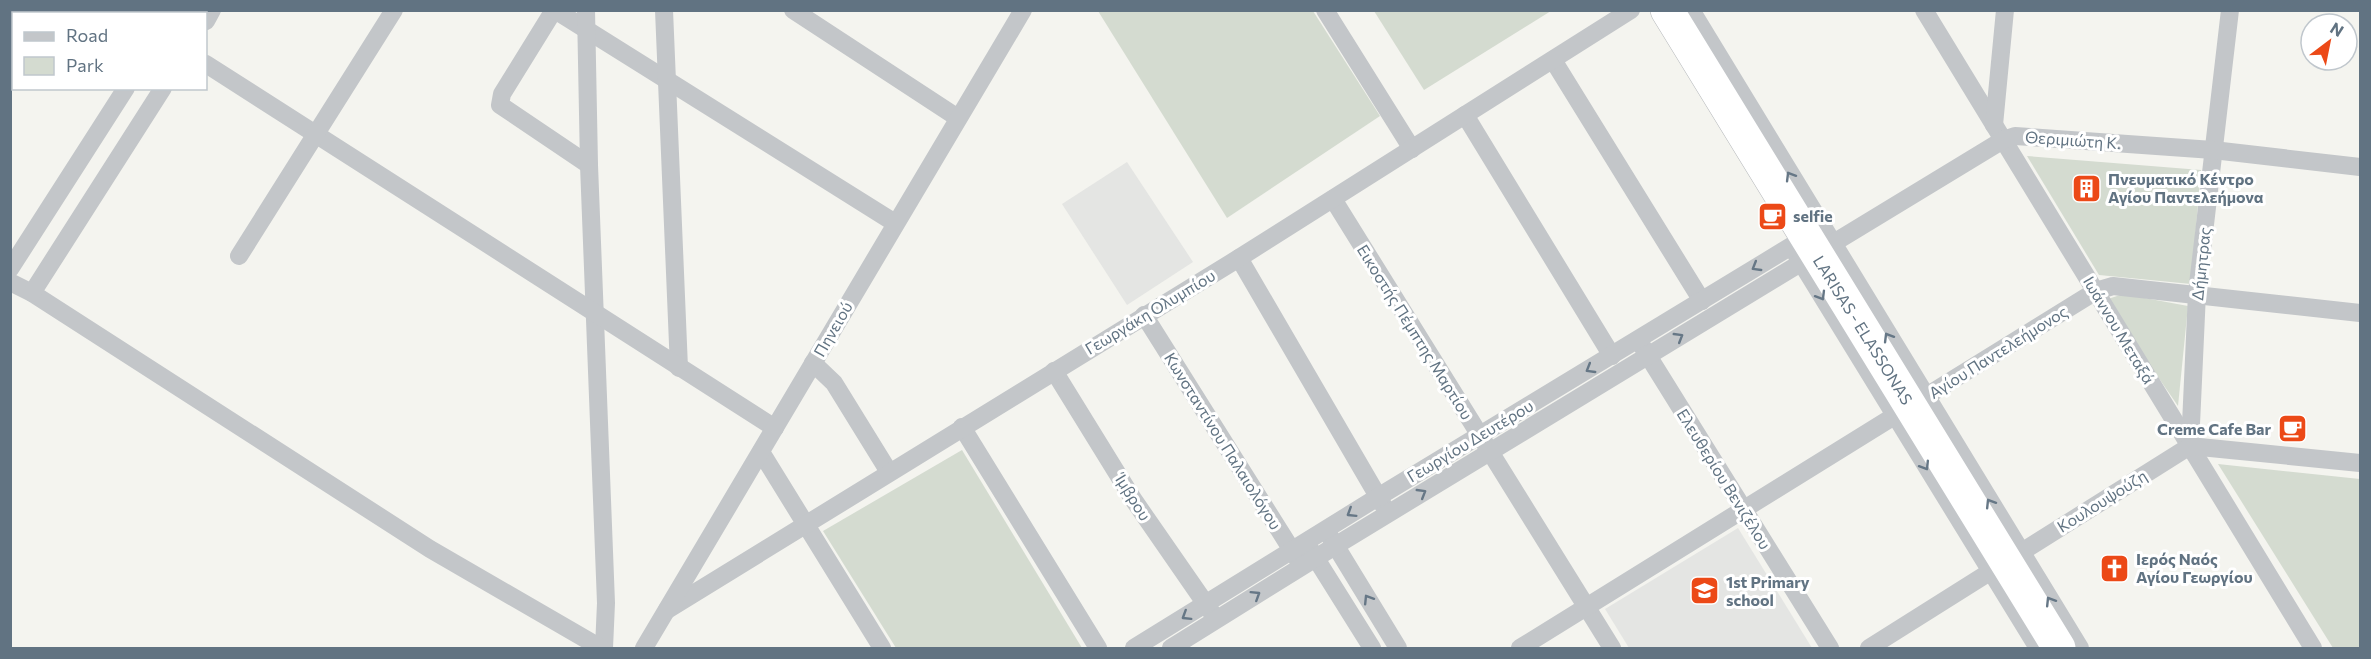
<svg xmlns="http://www.w3.org/2000/svg" width="2371" height="659" font-family="Commissioner,sans-serif">
  <rect width="100%" height="100%" fill="#f4f4ef"/>
  <g fill="#e4e5e3">
    <polygon points="1127,162 1193,262 1127,305 1062,204"/>
    <polygon points="1738,528 1812,648 1629,648 1605,609"/>
  </g>
  <g fill="#d4dbd0">
    <polygon points="1098,11 1313,11 1380,116 1227,218"/>
    <polygon points="1374,11 1551,11 1424,90"/>
    <polygon points="2027,156 2201,170 2191,284 2099,275"/>
    <polygon points="2123,294 2188,306 2178,406 2105,300"/>
    <polygon points="962,450 1082,648 896,648 823,531"/>
    <polygon points="2218,464 2360,479 2360,648 2333,648"/>
  </g>
  <g fill="none" stroke-linecap="round" stroke-linejoin="round">
    <defs>
      <polyline id="highway" points="1667,10 2059,648"/>
    </defs>
    <use href="#highway" stroke="#b5b8bb" stroke-width="34"/>
    <g stroke="#c3c6c9" stroke-width="18">
      <polyline points="554,10 502,94 500,105 589,165"/>
      <polyline points="555,10 895,223"/>
      <polyline points="586,10 589,165 606,603 604,648"/>
      <polyline points="664,10 679,368"/>
      <polyline points="793,10 958,118"/>
      <polyline points="1325,10 1412,149"/>
      <polyline points="1691,10 2080,648"/>
      <polyline points="1924,10 2313,648"/>
      <polyline points="174,14 176,10"/>
      <polyline points="206,21 212,10"/>
      <polyline points="1553,60 1702,301"/>
      <polyline points="206,64 775,428"/>
      <polyline points="1465,115 1612,356"/>
      <polyline points="1994,125 2005,10"/>
      <polyline points="1333,199 1612,648"/>
      <polyline points="1796,254 2038,648"/>
      <polyline points="239,256 394,10"/>
      <polyline points="1239,258 1383,505"/>
      <polyline points="10,269 126,88"/>
      <polyline points="10,282 32,293 430,549 601,648"/>
      <polyline points="32,293 163,88"/>
      <polyline points="1144,315 1298,560"/>
      <polyline points="1642,346 1830,648"/>
      <polyline points="813,363 834,383 889,472"/>
      <polyline points="1054,371 1133,499 1212,613"/>
      <polyline points="962,427 1098,648"/>
      <polyline points="2190,446 2197,293 2230,10"/>
      <polyline points="761,452 882,648"/>
      <polyline points="1329,535 1398,648"/>
      <polyline points="1310,549 1372,648"/>
      <polyline points="667,610 1239,258 1631,10"/>
      <polyline points="644,648 1023,10"/>
      <polyline points="1134,648 1378,497 1821,228"/>
      <polyline points="1171,648 1335,546 2003,140 2015,136 2213,150 2360,167"/>
      <polyline points="1520,648 2096,291 2113,286 2360,313"/>
      <polyline points="1869,648 2190,446 2360,463"/>
    </g>
    <use href="#highway" stroke="#fff" stroke-width="33"/>
  </g>
  <defs><path id="oneway-chevron" d="M-2-3.5L2.5 0L-2 3.5" fill="none" stroke-width="1.6" stroke-linecap="round" stroke-linejoin="round" transform="scale(1.5)"/></defs>
  <g stroke="#667786">
    <use href="#oneway-chevron" transform="translate(1790 176) rotate(-121)"/>
    <use href="#oneway-chevron" transform="translate(1756 267) rotate(149)"/>
    <use href="#oneway-chevron" transform="translate(1821 296) rotate(59)"/>
    <use href="#oneway-chevron" transform="translate(1679 337) rotate(-31)"/>
    <use href="#oneway-chevron" transform="translate(1888 337) rotate(-121)"/>
    <use href="#oneway-chevron" transform="translate(1590 369) rotate(149)"/>
    <use href="#oneway-chevron" transform="translate(1925 466) rotate(58)"/>
    <use href="#oneway-chevron" transform="translate(1422 493) rotate(-31)"/>
    <use href="#oneway-chevron" transform="translate(1990 503) rotate(-122)"/>
    <use href="#oneway-chevron" transform="translate(1351 513) rotate(148)"/>
    <use href="#oneway-chevron" transform="translate(1256 595) rotate(-32)"/>
    <use href="#oneway-chevron" transform="translate(1368 599) rotate(-122)"/>
    <use href="#oneway-chevron" transform="translate(2050 601) rotate(-122)"/>
    <use href="#oneway-chevron" transform="translate(1186 616) rotate(148)"/>
  </g>
  <defs>
    <symbol id="building-square" viewBox="-11 -11 22 22"><rect x="-9" y="-9" width="18" height="18" rx="4" fill="#ec4917" stroke="#fff"/><path d="M-4-6H4V6H1V3H-1V6H-4ZM-2.5-4.3h1.7v1.8h-1.7ZM.8-4.3h1.7v1.8H.8ZM-2.5-1h1.7V.8h-1.7ZM.8-1h1.7V.8H.8Z" fill="#fff"/></symbol>
    <symbol id="cafe-square" viewBox="-11 -11 22 22"><rect x="-9" y="-9" width="18" height="18" rx="4" fill="#ec4917" stroke="#fff"/><path d="M-5.5-4.5H6V0H3Q3 3.5 0 3.5H-2.5Q-5.5 3.5-5.5 0ZM3-3.2v2h1.7v-2ZM-6 4.5H4V6H-6Z" fill="#fff"/></symbol>
    <symbol id="church-square" viewBox="-11 -11 22 22"><rect x="-9" y="-9" width="18" height="18" rx="4" fill="#ec4917" stroke="#fff"/><path d="M-1.2-6h2.4v3.5h3.3v2.4h-3.3V6h-2.4V-.1h-3.3v-2.4h3.3Z" fill="#fff"/></symbol>
    <symbol id="school-square" viewBox="-11 -11 22 22"><rect x="-9" y="-9" width="18" height="18" rx="4" fill="#ec4917" stroke="#fff"/><path d="M0-5L7-2L0 1L-7-2ZM-4 1L0 2.5L4 1V4Q0 6-4 4Z" fill="#fff"/></symbol>
  </defs>
  <g fill-rule="evenodd">
    <use href="#building-square" x="2070" y="172" width="33" height="33"/>
    <use href="#cafe-square" x="1756" y="200" width="33" height="33"/>
    <use href="#cafe-square" x="2276" y="412" width="33" height="33"/>
    <use href="#church-square" x="2098" y="552" width="33" height="33"/>
    <use href="#school-square" x="1688" y="574" width="33" height="33"/>
  </g>
  <g text-anchor="middle" stroke-width="6" stroke-linejoin="round" paint-order="stroke">
    <g font-size="16" fill="#617382" stroke="#fff">
      <text transform="translate(2073 140) rotate(4)" y="6">Θεριμιώτη Κ.</text>
      <text transform="translate(2201 264) rotate(-84)" y="6">Δήμητρας</text>
      <text transform="translate(1150 312) rotate(-31)" y="6">Γεωργάκη Ολυμπίου</text>
      <text transform="translate(833 329) rotate(-60)" y="6">Πηνειού</text>
      <text transform="translate(1863 330) rotate(58)" y="6">LARISAS - ELASSONAS</text>
      <text transform="translate(2119 330) rotate(59)" y="6">Ιωάννου Μεταξά</text>
      <text transform="translate(1415 332) rotate(58)" y="6">Εικοστής Πέμπτης Μαρτίου</text>
      <text transform="translate(1998 352) rotate(-32)" y="6">Αγίου Παντελεήμονος</text>
      <text transform="translate(1223 441) rotate(58)" y="6">Κωνσταντίνου Παλαιολόγου</text>
      <text transform="translate(1470 441) rotate(-31)" y="6">Γεωργίου Δευτέρου</text>
      <text transform="translate(1724 479) rotate(58)" y="6">Ελευθερίου Βενιζέλου</text>
      <text transform="translate(1133 497) rotate(58)" y="6">Ίμβρου</text>
      <text transform="translate(2102 501) rotate(-32)" y="6">Κουλουψούζη</text>
    </g>
    <g font-size="16" font-weight="bold" fill="#617382" stroke="#fff" text-anchor="start">
      <text x="2108" y="185">Πνευματικό Κέντρο<tspan x="2108" dy="18">Αγίου Παντελεήμονα</tspan></text>
      <text x="1793" y="222">selfie</text>
      <text x="2271" y="435" text-anchor="end">Creme Cafe Bar</text>
      <text x="2136" y="565">Ιερός Ναός<tspan x="2136" dy="18">Αγίου Γεωργίου</tspan></text>
      <text x="1726" y="588">1st Primary<tspan x="1726" dy="18">school</tspan></text>
    </g>
  </g>
  <rect width="2371" height="659" fill="none" stroke="#617382" stroke-width="24"/>
  <rect x="12" y="12" width="195" height="78" fill="#ffffff" stroke="#c0c7cd" stroke-width="1.5"/>
  <rect x="24" y="32" width="30" height="9" fill="#c3c6c9" stroke="#c0c7cd" stroke-width="1.5"/>
  <text x="66" y="42" font-size="18" fill="#617382">Road</text>
  <rect x="24" y="57" width="30" height="18" fill="#d4dbd0" stroke="#c0c7cd" stroke-width="1.5"/>
  <text x="66" y="72" font-size="18" fill="#617382">Park</text>
  <g transform="translate(2329 42) rotate(32)"><circle r="28" fill="#ffffff" stroke="#c0c7cd" stroke-width="1.5"/>
  <path d="M0-4.5L10 22L0 15L-10 22Z" fill="#ec4917"/>
  <text y="-9" font-size="16" font-weight="bold" text-anchor="middle" fill="#617382">N</text>
  </g>
</svg>
